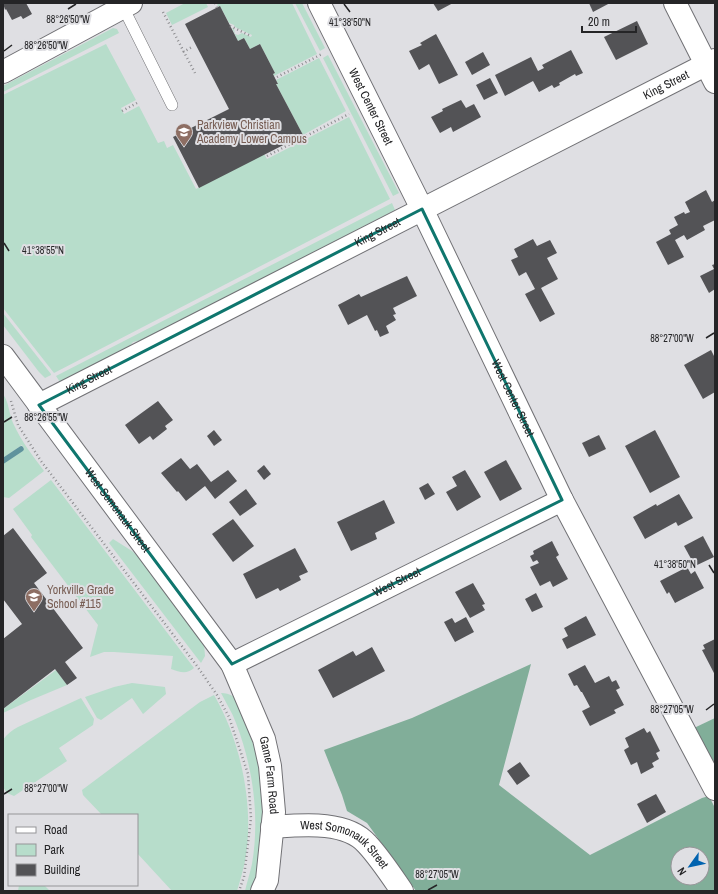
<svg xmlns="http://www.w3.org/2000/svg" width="718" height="894" font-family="'Archivo Narrow',sans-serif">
  <rect width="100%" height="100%" fill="#dfdfe3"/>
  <g fill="#b7ddcb">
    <polygon points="185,3 206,3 208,7 172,25 166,13"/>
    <polygon points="217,3 292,3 317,54 274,76 273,74 275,73 260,44 250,49 244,38 238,41 232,28 234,29 235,34 238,35 242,33 251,37 252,35 235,27 234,25 229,23 220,6 218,7"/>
    <polygon points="295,3 302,3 325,48 320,51"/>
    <polygon points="113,28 117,29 119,33 3,92 3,86"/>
    <polygon points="106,44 136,100 121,108 124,114 139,106 158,143 164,141 167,148 173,145 196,189 264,154 267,159 349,117 390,199 54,373 3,308 3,95"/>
    <polygon points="328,55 399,193 393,196 323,58"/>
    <polygon points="319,58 346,111 303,135 276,84 278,84 276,80"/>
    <polygon points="392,203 395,210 143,340 133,342 127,349 66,380 60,382 56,376"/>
    <polygon points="3,313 51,374 51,375 45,378 39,372 3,325"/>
    <path d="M3 394C9 402 9 414 13 423 21 441 33 456 44 471L9 498 3 497V464L24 449 22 445 3 458Z"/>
    <path d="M51 480 194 668C186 675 180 672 171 669L173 656 114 652H104L90 657 98 625 31 537 32 535 13 509Z"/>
    <polygon points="113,539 132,551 141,559 204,644 205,656 201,663 109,543"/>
    <polygon points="56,670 67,685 31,700 3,713 3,709"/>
    <polygon points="132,683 165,687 166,694 143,714 132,698 101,720 97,718 85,697 114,687"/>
    <path d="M221 693C230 693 236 697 242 704L259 758 264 811 256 878 253 891H245C247 882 250 873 252 864 260 817 253 767 236 723 232 712 226 703 221 693Z"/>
    <path d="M214 695C241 741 255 808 245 861 243 871 240 881 237 891H172L137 853V815H102L83 795 82 790 200 702Z"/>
    <path d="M81 698 94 719 93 725 59 748 67 761 14 796 7 793 3 787V740C7 734 12 730 18 727Z"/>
    <polygon points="19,885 44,885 50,891 18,891"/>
  </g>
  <g fill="#81ae99" fill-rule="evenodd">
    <path d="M531 664 499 785 590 855 702 798 709 796 715 808V891H416L367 823 347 811 342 795 324 750 412 718ZM678 854H702V878H678Z"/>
    <polygon points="715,718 715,764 694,728"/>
  </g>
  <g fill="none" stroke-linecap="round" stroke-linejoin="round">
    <polyline stroke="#5f939d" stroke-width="5.5" points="3,461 21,449"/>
  </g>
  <g fill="#535356">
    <polygon points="3,3 26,3 32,14 23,19 21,16 12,20 6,9 5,10"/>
    <polygon points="433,3 453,3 438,11"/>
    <polygon points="589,3 610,3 593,12"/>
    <polygon points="220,6 238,41 244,38 250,49 260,44 275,73 273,74 278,84 276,84 303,135 199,188 173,137 229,109 185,24"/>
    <polygon points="637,21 648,44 616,60 604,37"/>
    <polygon points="436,34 458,75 439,84 429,64 419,70 409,51 422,45 420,43"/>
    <polygon points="571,50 583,73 576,76 575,74 559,83 560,85 554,88 552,85 539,92 533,81 505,96 495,75 531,57 538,71 544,68 542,65"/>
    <polygon points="483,52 490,65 472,75 465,62"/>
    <polygon points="490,78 498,93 484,100 476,85"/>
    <polygon points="461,100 466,108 474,104 481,117 453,132 451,127 440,133 431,117 443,111 442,109"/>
    <polygon points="706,190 712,202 715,200 715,220 703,226 705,230 687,240 684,235 675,240 684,257 668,265 656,242 671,234 669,230 678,225 674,217 684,212 685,214 690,212 685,202"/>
    <polygon points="533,239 537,246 550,240 557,253 547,258 558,279 541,288 555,314 540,322 525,294 535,289 526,272 519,276 511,260 518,257 514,249"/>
    <polygon points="715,264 715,289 709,293 700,276 714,269 712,265"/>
    <polygon points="407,276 417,296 393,308 396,314 393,315 396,320 386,326 389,333 380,337 377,330 375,331 367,315 348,325 338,305 359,294 361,297"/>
    <polygon points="711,350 715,358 715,392 703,399 684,365"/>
    <polygon points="158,401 173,420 165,426 167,429 153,440 150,436 139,444 125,425"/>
    <polygon points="214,430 222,440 214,446 207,436"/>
    <polygon points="655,430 680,477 650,493 625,446"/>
    <polygon points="599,435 606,449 589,457 582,443"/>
    <polygon points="181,458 190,469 197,464 211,482 228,470 237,481 215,499 205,486 186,501 178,491 177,492 161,473"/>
    <polygon points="506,460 522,489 500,501 484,472"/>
    <polygon points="264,465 271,474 264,480 257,471"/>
    <polygon points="465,470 481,497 457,511 446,492 457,486 452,477"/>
    <polygon points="428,483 435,494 425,500 419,488"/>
    <polygon points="246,489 257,504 240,516 229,502"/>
    <polygon points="679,494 693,518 678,526 676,522 645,539 633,517 656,504 657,506"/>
    <polygon points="384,500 395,523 375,533 377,539 351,551 337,522"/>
    <polygon points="233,519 254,546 233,562 212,534"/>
    <polygon points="13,528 47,573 34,583 83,648 65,662 77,678 67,685 55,669 3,709 3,639 22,624 3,599 3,536"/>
    <polygon points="703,536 714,557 695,566 684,546"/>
    <polygon points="552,541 559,555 556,557 568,579 553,587 550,581 540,586 530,567 539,563 537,560 533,562 530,556 534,554 533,551"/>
    <polygon points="295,548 308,572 299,576 301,580 280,591 278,588 256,599 243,574"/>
    <polygon points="687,567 691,574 695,571 704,588 675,603 669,592 667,594 660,581"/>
    <polygon points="473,583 485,604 482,605 485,610 470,618 455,592"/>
    <polygon points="536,593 543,607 532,612 525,599"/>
    <polygon points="586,616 596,635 567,649 562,639 568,636 564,628"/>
    <polygon points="466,617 474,632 455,642 444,622 452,618 455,623"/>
    <polygon points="715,639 715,675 702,650 705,649 703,645"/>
    <polygon points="372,647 385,671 333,698 318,670 353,651 356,656"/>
    <polygon points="585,665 595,683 609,676 612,682 616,680 620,688 616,690 624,705 614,710 616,713 590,726 582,711 590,707 582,692 581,692 577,685 574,686 568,674"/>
    <polygon points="644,728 647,733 650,731 660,751 656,753 659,759 652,763 654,767 641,774 637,762 631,765 624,750 629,747 625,738"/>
    <polygon points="520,762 530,776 517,785 507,771"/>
    <polygon points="656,794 666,812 647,823 637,804"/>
  </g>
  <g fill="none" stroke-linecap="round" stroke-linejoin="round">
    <defs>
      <polyline id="lane" points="123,7 172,105"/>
      <g id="street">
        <path id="s1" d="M319 3 422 209 562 500 715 789"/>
        <polyline points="675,3 715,82"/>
        <polyline points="3,72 131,3"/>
        <path id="s2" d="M39 405 715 60"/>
        <path id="s3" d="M232 664 562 500"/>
        <path id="s4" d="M272 827C301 825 346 820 367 844 380 858 391 875 402 891"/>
      </g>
      <g id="secondary">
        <path id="s5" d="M3 356 232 664 264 739 270 766 274 812 267 880 262 891"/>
      </g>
    </defs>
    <use href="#lane" stroke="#717175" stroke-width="12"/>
    <use href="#street" stroke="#717175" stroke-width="24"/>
    <use href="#secondary" stroke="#717175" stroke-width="24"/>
    <g stroke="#8d8d90" stroke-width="2.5" stroke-dasharray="1 3" stroke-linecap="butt">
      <polyline points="215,3 217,8"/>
      <polyline points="163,12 195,73"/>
      <polyline points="230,26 251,36"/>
      <polyline points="183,52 192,47"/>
      <polyline points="277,77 322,54"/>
      <polyline points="122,111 137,103"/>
      <polyline points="267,156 349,114"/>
      <polyline points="11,401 18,425 41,461 197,666 217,695 229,717 248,774 251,818 244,877 239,891"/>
    </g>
    <use href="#lane" stroke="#fff" stroke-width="11"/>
    <use href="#street" stroke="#fff" stroke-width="22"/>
    <use href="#secondary" stroke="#fff" stroke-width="22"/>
  </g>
  <path fill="none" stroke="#0f766e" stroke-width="3" stroke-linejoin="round" d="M422 209 562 500 232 664 39 405Z"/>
  <path fill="none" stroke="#252527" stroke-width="1.5" d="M344 4 350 12M68 9 76 4M4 51 12 45M4 243 9 251M706 338 714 333M4 422 12 417M709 565 714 573M706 710 714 704M4 794 12 789M428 890 437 885"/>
  <defs>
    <symbol id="school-pin" viewBox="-11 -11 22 30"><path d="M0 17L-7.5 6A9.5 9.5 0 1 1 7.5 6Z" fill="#8d6e63" stroke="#dfdfe3"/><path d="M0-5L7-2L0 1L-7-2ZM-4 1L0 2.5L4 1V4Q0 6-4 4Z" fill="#fff"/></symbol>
  </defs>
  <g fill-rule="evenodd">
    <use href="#school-pin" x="174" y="122" width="20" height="27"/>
    <use href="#school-pin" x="24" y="587" width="20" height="27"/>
  </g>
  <g text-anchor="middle" stroke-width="4" stroke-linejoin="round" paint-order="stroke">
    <g font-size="12" fill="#252527" stroke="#dfdfe3">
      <text dy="4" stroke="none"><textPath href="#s2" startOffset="704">King Street</textPath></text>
      <text dy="4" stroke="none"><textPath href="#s1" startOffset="116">West Center Street</textPath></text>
      <text dy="4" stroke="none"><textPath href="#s2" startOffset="380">King Street</textPath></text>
      <text dy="4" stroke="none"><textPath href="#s2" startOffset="56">King Street</textPath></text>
      <text dy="4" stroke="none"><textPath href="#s1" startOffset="440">West Center Street</textPath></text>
      <text dy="4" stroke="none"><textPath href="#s5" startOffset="192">West Somonauk Street</textPath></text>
      <text dy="4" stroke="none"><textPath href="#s3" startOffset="184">West Street</textPath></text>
      <text dy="4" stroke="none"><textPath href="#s5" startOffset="502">Game Farm Road</textPath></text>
      <text dy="4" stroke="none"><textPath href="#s4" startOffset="79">West Somonauk Street</textPath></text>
    </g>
    <g font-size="12" fill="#785e54" stroke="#dfdfe3" text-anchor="start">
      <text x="197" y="129">Parkview Christian<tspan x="197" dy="14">Academy Lower Campus</tspan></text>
      <text x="47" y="594">Yorkville Grade<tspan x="47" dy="14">School #115</tspan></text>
    </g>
  </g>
  <g font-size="10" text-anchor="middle" fill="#252527" stroke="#dfdfe3" stroke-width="4" stroke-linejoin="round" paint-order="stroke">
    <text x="68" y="23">88°26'50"W</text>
    <text x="350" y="26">41°38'50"N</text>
    <text x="46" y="49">88°26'50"W</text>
    <text x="43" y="254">41°38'55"N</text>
    <text x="672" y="342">88°27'00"W</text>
    <text x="46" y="421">88°26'55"W</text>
    <text x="675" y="568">41°38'50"N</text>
    <text x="672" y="713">88°27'05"W</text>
    <text x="46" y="792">88°27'00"W</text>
    <text x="437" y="878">88°27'05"W</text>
  </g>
  <rect width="718" height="894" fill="none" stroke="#252527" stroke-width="8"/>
  <rect x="8" y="814" width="130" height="72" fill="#dfdfe3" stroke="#959598"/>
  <rect x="16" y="827" width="20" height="6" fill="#ffffff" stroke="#959598"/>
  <text x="44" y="834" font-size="12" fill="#252527">Road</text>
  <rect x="16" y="844" width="20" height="12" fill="#b7ddcb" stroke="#959598"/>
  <text x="44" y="854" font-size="12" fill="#252527">Park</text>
  <rect x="16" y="864" width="20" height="12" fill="#535356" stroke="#959598"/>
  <text x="44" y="874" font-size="12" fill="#252527">Building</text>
  <g transform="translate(690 866) rotate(237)"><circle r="19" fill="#dfdfe3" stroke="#959598"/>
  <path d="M0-3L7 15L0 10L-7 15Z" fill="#0163b0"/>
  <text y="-6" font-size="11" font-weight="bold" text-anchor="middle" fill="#252527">N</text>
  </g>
  <path d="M582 26v6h54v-6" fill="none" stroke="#252527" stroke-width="2"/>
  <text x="588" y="26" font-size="12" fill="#252527" stroke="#dfdfe3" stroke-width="3" paint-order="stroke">20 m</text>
</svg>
